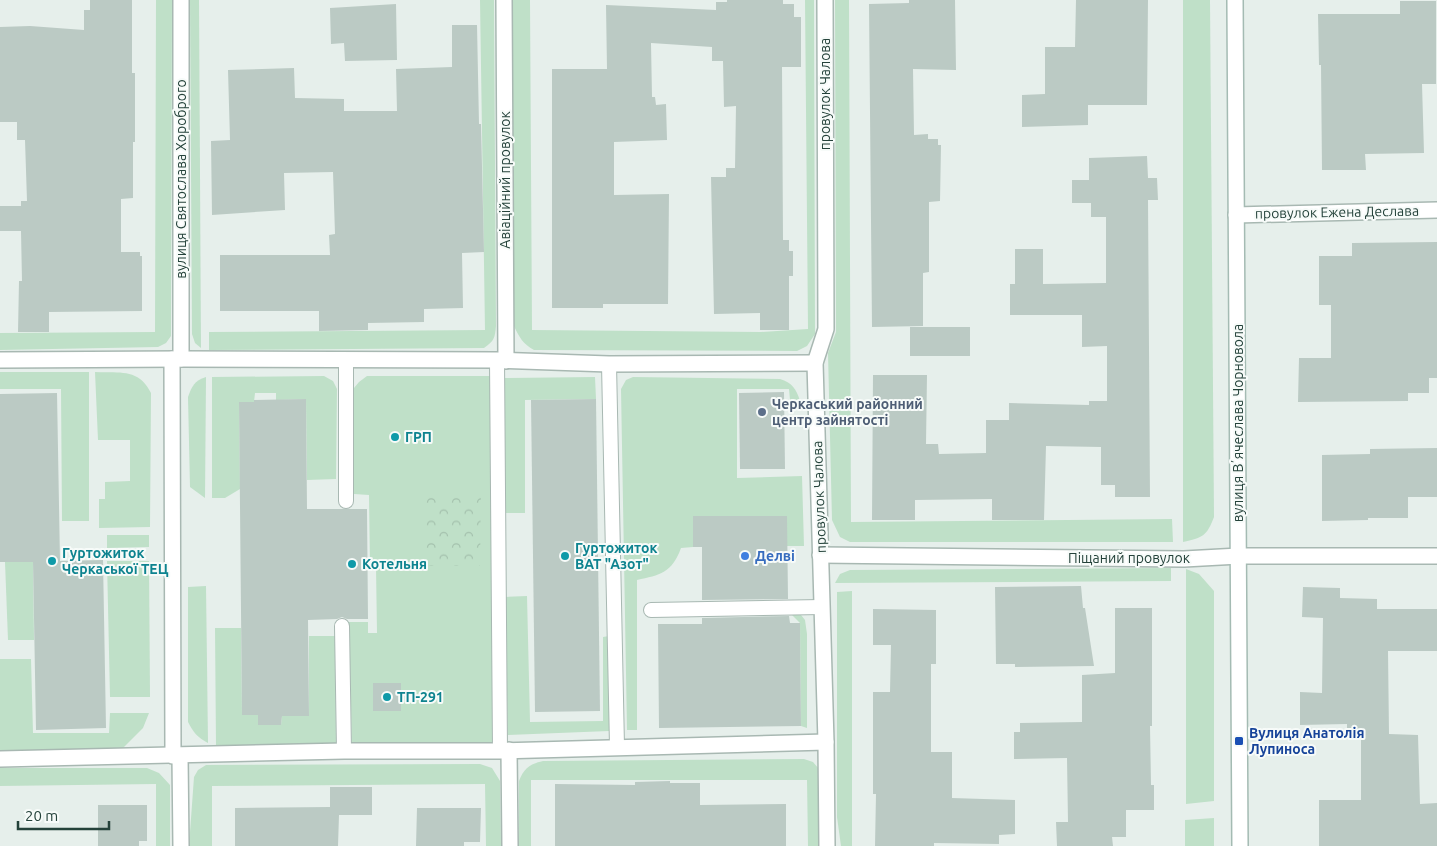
<svg xmlns="http://www.w3.org/2000/svg" width="1437" height="846" font-family="Ubuntu,sans-serif">
  <defs>
    <pattern id="park-crowns" width="20" height="18" patternUnits="userSpaceOnUse" patternTransform="scale(1.25)"><rect width="20" height="18" fill="#bfe0c8"/><path d="M2 6a3 3 0 1 1 6 0M12 15a3 3 0 1 1 6 0" fill="none" stroke="#a4c1ad"/></pattern>
  </defs>
  <rect width="100%" height="100%" fill="#e6efeb"/>
  <g fill="#bfe0c8">
    <polygon points="156,0 172,0 171,336 166,343 158,347 0,350 0,333 155,332"/>
    <polygon points="190,0 199,0 201,348 195,343 192,334"/>
    <path d="M480 0H494L496 326C495 338 494 341 484 348L209 350V332L485 330Z"/>
    <path d="M512 0H530L532 330 761 332 808 329 805 0H814L815 334 807 346 797 351 534 350C523 344 519 337 514 326Z"/>
    <polygon points="835,0 849,0 851,522 1172,519 1173,542 850,542 840,537 832,520 828,353 836,332"/>
    <path d="M1183 0H1210L1214 517C1207 536 1202 538 1183 542Z"/>
    <polygon points="0,372 89,372 89,521 62,521 61,389 0,389"/>
    <path d="M95 372C119 373 139 368 151 393L150 527 99 528V499H105V482L130 481V440H98Z"/>
    <polygon points="324,376 333,381 337,389 336,479 307,480 306,399 276,400 276,393 255,393 254,402 239,403 240,489 225,498 212,498 212,377"/>
    <polygon points="367,376 492,376 494,744 352,746 349,622 368,622 368,633 377,633 376,567 370,567 369,495 354,494 354,388 359,382"/>
    <path d="M206 377 205 498 190 487 188 397C192 386 194 381 206 377Z"/>
    <polygon points="595,377 596,399 525,400 525,513 504,513 502,378"/>
    <path d="M633 377 780 379C792 383 796 388 800 401L790 400 789 389H737V478L802 476 804 546H787L786 516H693V547L681 548C672 573 660 575 637 580V730H627L621 389 626 380Z"/>
    <polygon points="107,535 149,535 149,547 107,548"/>
    <polygon points="107,561 149,561 150,697 110,697"/>
    <polygon points="5,562 33,562 34,640 8,640"/>
    <polygon points="1171,568 1171,581 835,583 840,574 850,570"/>
    <polygon points="1186,569 1199,574 1214,591 1214,801 1186,804"/>
    <path d="M206 586 208 743C198 738 193 732 188 722V587Z"/>
    <polygon points="852,591 852,846 841,846 837,817 837,592"/>
    <polygon points="527,596 530,722 603,721 603,637 609,636 609,731 508,735 505,597"/>
    <polygon points="792,615 801,615 805,620 807,634 807,728 801,726 800,623"/>
    <polygon points="215,628 241,628 242,715 258,715 258,725 281,725 282,716 309,716 309,636 335,636 336,747 216,746"/>
    <polygon points="0,659 31,659 33,733 109,733 110,713 149,713 143,728 120,751 0,752"/>
    <path d="M804 759 813 762 819 769V846H808L807 780H531V846H519V781C524 768 530 764 543 761Z"/>
    <polygon points="480,764 492,768 500,781 501,846 486,846 485,784 212,786 212,846 189,846 194,777 198,770 206,765"/>
    <polygon points="0,768 147,768 159,773 170,785 170,846 156,846 156,784 0,786"/>
    <polygon points="1214,818 1214,846 1185,846 1185,820"/>
  </g>
  <polygon fill="url(#park-crowns)" points="426,492 481,492 480,566 425,566"/>
  <g fill="#bbcac4">
    <polygon points="90,0 132,0 132,73 135,73 135,142 133,142 133,198 121,199 121,252 140,252 140,256 142,256 142,311 49,312 49,332 18,332 19,281 22,281 21,231 0,231 0,206 21,206 21,201 27,201 25,140 17,140 17,122 0,122 0,27 30,26 84,30 84,10 90,10"/>
    <polygon points="727,0 783,0 783,4 794,4 794,17 801,17 801,67 782,67 783,240 789,240 789,251 793,251 793,276 789,276 789,330 760,330 760,313 714,314 711,177 726,177 726,168 735,168 736,106 724,107 723,61 712,61 712,47 651,43 652,97 655,97 656,105 666,104 667,140 614,142 614,195 669,194 668,304 603,304 603,308 552,308 552,69 607,69 606,5 716,10 716,2 727,2"/>
    <polygon points="909,0 955,0 956,70 913,69 914,135 928,134 928,139 938,139 938,145 941,145 940,201 929,202 929,272 923,273 923,326 872,327 869,4 909,3"/>
    <polygon points="1076,0 1148,0 1147,105 1088,105 1088,125 1022,127 1022,95 1045,94 1045,47 1075,47"/>
    <polygon points="1400,1 1436,1 1436,84 1422,84 1424,153 1365,154 1366,170 1322,170 1321,65 1319,65 1318,14 1400,14"/>
    <polygon points="396,4 397,60 345,61 344,43 331,44 330,8"/>
    <polygon points="452,25 477,25 479,124 481,124 484,252 462,253 463,308 424,309 424,322 368,323 368,330 319,331 319,311 220,311 220,255 330,255 329,235 335,234 333,172 284,173 285,210 212,215 211,141 230,140 228,70 294,68 295,98 344,99 344,111 397,111 396,69 452,67"/>
    <polygon points="1147,156 1148,178 1157,178 1158,200 1148,200 1150,497 1115,497 1115,485 1101,485 1101,447 1046,446 1044,520 992,520 992,499 915,500 915,520 872,520 873,375 927,375 926,444 938,444 939,454 986,453 986,420 1009,420 1009,403 1089,405 1089,401 1107,401 1107,346 1082,347 1082,315 1010,315 1010,284 1015,284 1015,249 1043,249 1043,284 1106,283 1106,217 1091,217 1091,203 1072,203 1072,180 1089,180 1089,158"/>
    <polygon points="1437,242 1437,378 1429,378 1429,393 1408,393 1408,401 1298,402 1299,358 1331,358 1331,305 1319,305 1319,256 1352,256 1352,243"/>
    <rect x="910" y="327" width="60" height="29"/>
    <polygon points="784,392 785,469 740,469 739,393"/>
    <polygon points="57,393 60,561 103,560 106,728 36,730 33,562 0,562 0,394"/>
    <polygon points="306,399 307,509 367,509 368,619 347,619 342,617 337,619 308,620 309,716 282,716 281,725 258,725 258,715 242,715 239,402 254,402 254,400"/>
    <polygon points="596,399 600,711 535,712 531,400"/>
    <polygon points="1437,448 1437,497 1408,497 1408,518 1368,518 1368,520 1322,521 1322,455 1370,454 1370,449"/>
    <polygon points="693,516 787,516 788,599 702,600 702,547 693,547"/>
    <polygon points="1081,586 1083,608 1085,608 1094,666 1015,667 1015,664 996,664 995,587"/>
    <polygon points="1303,587 1340,588 1340,598 1377,599 1377,609 1437,609 1437,651 1388,651 1389,734 1418,735 1420,804 1437,803 1437,846 1319,846 1319,800 1361,800 1361,733 1347,733 1347,724 1300,725 1300,692 1322,693 1323,618 1302,617"/>
    <polygon points="1115,608 1152,608 1152,726 1150,726 1151,785 1154,785 1154,810 1126,810 1126,837 1112,837 1113,846 1057,846 1056,822 1068,822 1067,758 1014,759 1014,732 1020,732 1020,723 1082,722 1082,675 1115,673"/>
    <polygon points="873,609 936,610 936,664 931,664 931,752 952,752 952,798 1015,800 1015,834 999,835 999,844 934,843 934,846 875,846 876,794 873,794 873,692 890,692 891,645 873,645"/>
    <polygon points="789,616 790,623 800,623 801,726 659,728 658,624 702,624 702,618"/>
    <rect x="373" y="683" width="28" height="28"/>
    <polygon points="670,781 670,783 700,783 700,805 786,804 786,846 555,846 555,784 635,785 635,782"/>
    <polygon points="330,787 372,787 372,815 339,815 338,846 235,846 235,808 330,807"/>
    <polygon points="98,805 147,805 147,841 139,841 139,846 98,846"/>
    <polygon points="417,808 481,808 480,842 464,842 464,846 416,846"/>
  </g>
  <g fill="none" stroke-linecap="round" stroke-linejoin="round">
    <defs>
      <g id="lane">
        <polyline points="497,360 500,751"/>
        <polyline points="609,364 617,746"/>
        <polyline points="346,501 346,360"/>
        <polyline points="651,610 822,607"/>
        <polyline points="342,626 344,751"/>
      </g>
      <g id="street">
        <polyline points="181,0 181,359"/>
        <polyline points="504,0 506,361"/>
        <polyline points="825,0 826,329 815,363 826,742 827,846"/>
        <polyline points="1236,215 1437,210"/>
        <polyline points="172,359 173,756"/>
        <polyline points="0,360 181,359 497,360 609,364 815,363"/>
        <polyline points="820,555 1184,559 1239,556 1437,556"/>
        <polyline points="509,750 510,846"/>
        <polyline points="180,756 181,846"/>
        <polyline points="0,759 344,751 500,751 826,742"/>
      </g>
      <polyline id="secondary" points="1235,0 1240,846"/>
    </defs>
    <use href="#lane" stroke="#a8b8b2" stroke-width="16"/>
    <use href="#street" stroke="#a8b8b2" stroke-width="18"/>
    <use href="#secondary" stroke="#a4bbb3" stroke-width="18"/>
    <use href="#lane" stroke="#fff" stroke-width="14"/>
    <use href="#street" stroke="#fff" stroke-width="15"/>
    <use href="#secondary" stroke="#fff" stroke-width="15"/>
  </g>
  <circle fill="#5c6f8a" stroke="#f7fbf9" stroke-width="2" cx="762" cy="412" r="5"/>
  <g fill="#0f9aa8" stroke="#f7fbf9" stroke-width="2">
    <circle cx="395" cy="437" r="5"/>
    <circle cx="565" cy="556" r="5"/>
    <circle cx="52" cy="561" r="5"/>
    <circle cx="352" cy="564" r="5"/>
    <circle cx="387" cy="697" r="5"/>
  </g>
  <circle fill="#3f7fe0" stroke="#f7fbf9" stroke-width="2" cx="745" cy="556" r="5"/>
  <rect fill="#1a4fb4" stroke="#f7fbf9" stroke-width="2" x="1234" y="736" width="10" height="10" rx="2.5"/>
  <g text-anchor="middle" stroke-width="4" stroke-linejoin="round" paint-order="stroke">
    <g font-size="14" fill="#24423a" stroke="#f7fbf9">
      <text transform="translate(825 94) rotate(-90)" y="5">провулок Чалова</text>
      <text transform="translate(181 179) rotate(-90)" y="5">вулиця Святослава Хороброго</text>
      <text transform="translate(505 180) rotate(-90)" y="5">Авіаційний провулок</text>
      <text transform="translate(1337 212) rotate(-1)" y="5">провулок Ежена Деслава</text>
      <text transform="translate(1238 423) rotate(-90)" y="5">вулиця Вʼячеслава Чорновола</text>
      <text transform="translate(819 497) rotate(-92)" y="5">провулок Чалова</text>
      <text x="1129" y="563">Піщаний провулок</text>
    </g>
    <g font-size="14" font-weight="bold" fill="#4e5e75" stroke="#f7fbf9" text-anchor="start">
      <text x="772" y="409">Черкаський районний<tspan x="772" dy="16">центр зайнятості</tspan></text>
    </g>
    <g font-size="14" font-weight="bold" fill="#0d838f" stroke="#f7fbf9" text-anchor="start">
      <text x="405" y="442">ГРП</text>
      <text x="575" y="553">Гуртожиток<tspan x="575" dy="16">ВАТ "Азот"</tspan></text>
      <text x="62" y="558">Гуртожиток<tspan x="62" dy="16">Черкаської ТЕЦ</tspan></text>
      <text x="362" y="569">Котельня</text>
      <text x="397" y="702">ТП-291</text>
    </g>
    <g font-size="14" font-weight="bold" fill="#366cbe" stroke="#f7fbf9" text-anchor="start">
      <text x="755" y="561">Делві</text>
    </g>
    <g font-size="14" font-weight="bold" fill="#164399" stroke="#f7fbf9" text-anchor="start">
      <text x="1249" y="738">Вулиця Анатолія<tspan x="1249" dy="16">Лупиноса</tspan></text>
    </g>
  </g>
  <path d="M18 821v8h91v-8" fill="none" stroke="#24423a" stroke-width="2.5"/>
  <text x="25" y="821" font-size="15" fill="#24423a" stroke="#f7fbf9" stroke-width="4" paint-order="stroke">20 m</text>
</svg>
